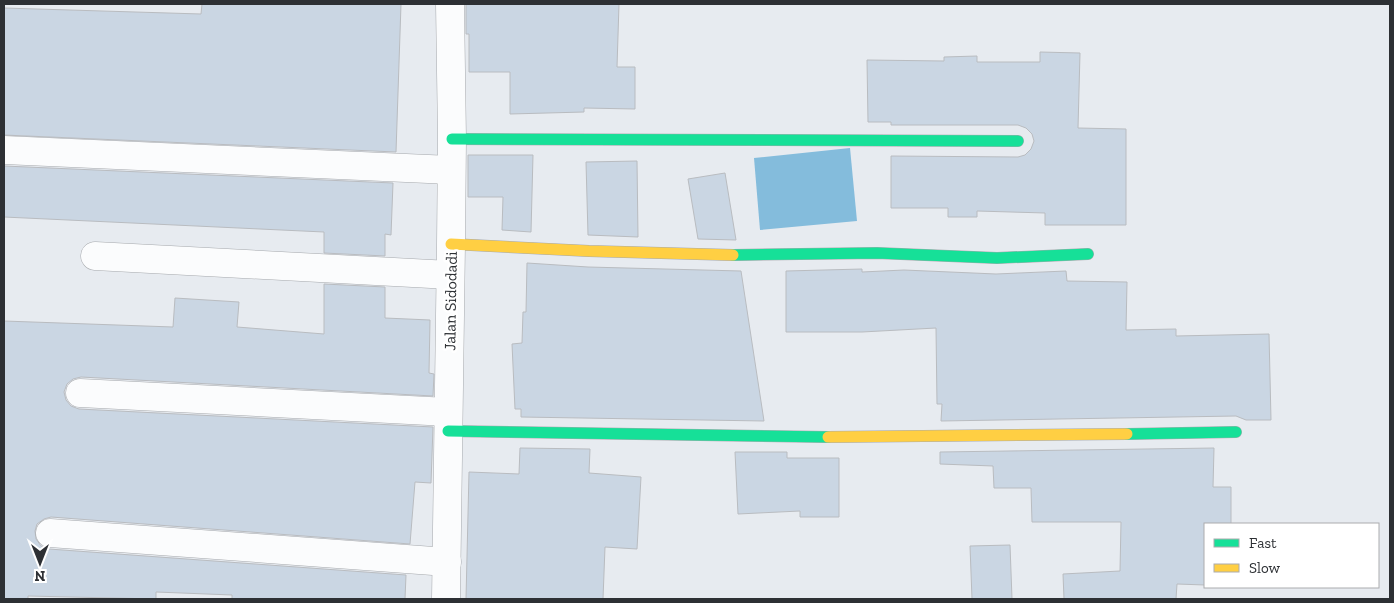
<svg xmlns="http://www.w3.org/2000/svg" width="1394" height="603" font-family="'Zilla Slab',serif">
  <rect width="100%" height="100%" fill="#e7ebf0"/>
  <polygon fill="#84bcdc" points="850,148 857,221 760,230 754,158"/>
  <g fill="#cad6e3" stroke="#b9bcc0">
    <polygon points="202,4 401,4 396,152 4,135 4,8 201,14"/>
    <polygon points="466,4 619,4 617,67 635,67 635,109 584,108 584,112 510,114 510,72 469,72 469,34 466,34"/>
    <polygon points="1040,52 1080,53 1078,128 1126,129 1126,225 1045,225 1045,213 977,211 977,217 948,217 948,208 891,208 891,156 1018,157 1025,155 1031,149 1034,141 1032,134 1026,128 1018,125 891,125 891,122 868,122 867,60 944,61 944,57 977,56 977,62 1040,62"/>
    <polygon points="468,155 533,155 531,232 502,230 503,197 468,197"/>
    <polygon points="637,161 638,237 588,235 586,162"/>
    <polygon points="4,166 393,183 391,235 385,234 385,256 324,253 324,232 4,217"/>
    <polygon points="725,173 736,240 698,239 688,179"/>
    <polygon points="527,263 588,267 741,271 764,421 521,417 521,409 515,409 512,344 522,343 523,312 526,312"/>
    <polygon points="862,269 862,272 904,270 996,274 1066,271 1067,281 1127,282 1126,330 1176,329 1176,336 1269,334 1271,420 1246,420 1236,416 941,421 942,404 937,404 936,328 862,332 786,332 786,271"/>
    <polygon points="324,284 385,287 385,318 430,320 429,373 434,374 433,396 81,377 73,379 67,384 64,392 66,400 71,406 79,409 433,427 431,483 415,482 410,544 51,517 44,519 37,524 35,531 36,539 41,546 49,549 406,575 405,599 232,599 232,595 156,592 156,599 28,596 28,599 4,599 4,321 173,327 175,298 239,302 237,327 324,334"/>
    <polygon points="520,448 590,449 589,473 641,477 637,549 605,547 603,599 466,599 469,472 519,474"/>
    <polygon points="1214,448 1213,487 1231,487 1231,524 1205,524 1205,585 1177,584 1176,599 1064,599 1063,574 1120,571 1121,522 1032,522 1031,488 994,488 993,466 940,464 940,452"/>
    <polygon points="735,452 787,452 787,458 839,458 839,517 800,517 800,511 738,514"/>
    <polygon points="1010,545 1012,599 972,599 970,546"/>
  </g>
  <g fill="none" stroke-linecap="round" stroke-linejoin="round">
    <defs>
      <g id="street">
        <polyline points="4,150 451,170"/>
        <polyline points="95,256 450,275"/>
        <polyline points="80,393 448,412"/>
        <polyline points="50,533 447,562"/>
        <polyline points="446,599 451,244 452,139 450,4"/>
      </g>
      <g id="fast">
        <polyline points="452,139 1018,141"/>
        <polyline points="733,255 877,253 997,258 1088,254"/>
        <polyline points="448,431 828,437"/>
        <polyline points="1127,434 1236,432"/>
      </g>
      <g id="slow">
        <polyline points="451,244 589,251 733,255"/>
        <polyline points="828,437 1127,434"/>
      </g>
    </defs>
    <use href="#street" stroke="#a6a9ad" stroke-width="29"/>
    <use href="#fast" stroke="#a6a9ad" stroke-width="12"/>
    <use href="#slow" stroke="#a6a9ad" stroke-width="12"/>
    <use href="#street" stroke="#fbfcfd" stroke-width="28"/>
    <use href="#fast" stroke="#16e098" stroke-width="11"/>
    <use href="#slow" stroke="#ffcf43" stroke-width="11"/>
  </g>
  <g text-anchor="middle" stroke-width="5" stroke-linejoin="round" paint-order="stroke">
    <g font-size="16" fill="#2d3034" stroke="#fff">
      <text transform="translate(450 301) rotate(-89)" y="6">Jalan Sidodadi</text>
    </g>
  </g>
  <rect width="1394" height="603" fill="none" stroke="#2d3034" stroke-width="10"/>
  <rect x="1204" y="523" width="175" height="65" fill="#ffffff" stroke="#abacae"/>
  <rect x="1214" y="539" width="25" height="8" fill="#16e098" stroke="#abacae"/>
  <text x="1249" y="548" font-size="15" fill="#2d3034">Fast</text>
  <rect x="1214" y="564" width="25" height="8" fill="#ffcf43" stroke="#abacae"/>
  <text x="1249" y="573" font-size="15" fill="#2d3034">Slow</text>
  <g transform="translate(40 563) rotate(180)" stroke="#ffffff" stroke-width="4" paint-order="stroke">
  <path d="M0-4L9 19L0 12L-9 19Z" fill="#2d3034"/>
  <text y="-8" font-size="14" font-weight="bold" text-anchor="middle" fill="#2d3034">N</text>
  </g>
</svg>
